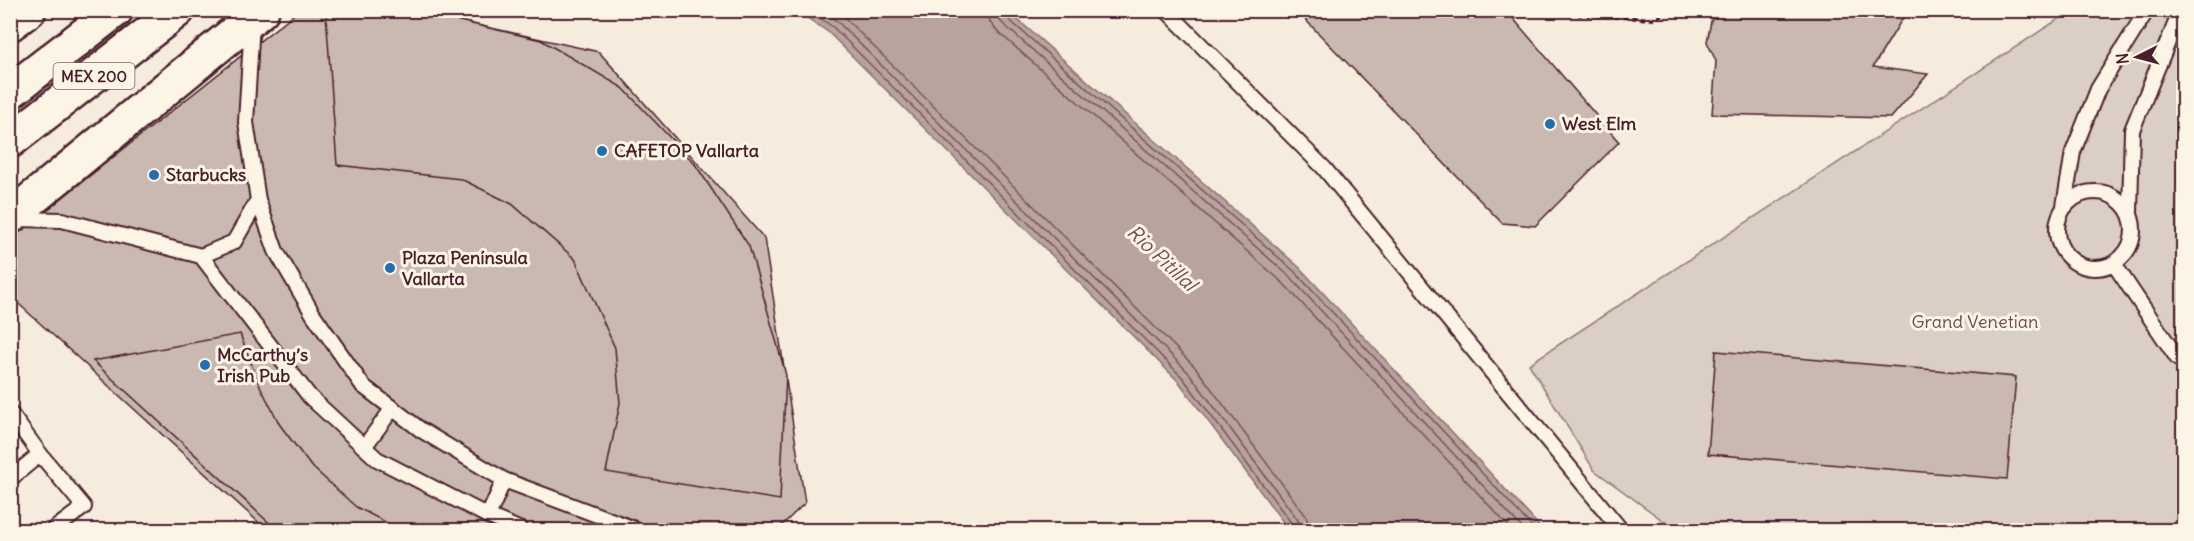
<svg xmlns="http://www.w3.org/2000/svg" width="2194" height="541" font-family="Delius,sans-serif">
  <rect width="100%" height="100%" fill="#f5ecde"/>
  <filter id="ink" filterUnits="userSpaceOnUse"><feTurbulence type="fractalNoise" baseFrequency=".0167" numOctaves="2"/><feDisplacementMap in="SourceGraphic" scale="12" xChannelSelector="R" yChannelSelector="G"/><feConvolveMatrix kernelMatrix="1 2 1 2 8 2 1 2 1" color-interpolation-filters="sRGB"/></filter>
  <g filter="url(#ink)">
    <polygon fill="#dbcec4" stroke="#927678" stroke-width="1.5" points="2071,11 2183,11 2183,530 1676,530 1594,470 1529,364"/>
    <polygon fill="#b8a39e" stroke="#8c6e70" stroke-width="1.5" points="797,11 1008,11 1299,267 1543,530 1289,530 1179,382 828,32"/>
    <g fill="none" stroke-linecap="round" stroke-linejoin="round">
      <g stroke="#765459" stroke-width="1.5">
        <polyline points="808,10 833,27 1183,378 1292,524 1294,530"/>
        <polyline points="821,10 838,22 1189,373 1298,520 1301,530"/>
        <polyline points="837,10 1196,368 1306,516 1310,530"/>
        <polyline points="988,10 990,22 996,30 1283,283 1512,530"/>
        <polyline points="997,10 998,18 1002,23 1289,276 1524,530"/>
        <polyline points="1005,10 1007,18 1294,271 1535,530"/>
      </g>
    </g>
    <g fill="#cab9b1" stroke="#4a1f2b" stroke-width="1.5">
      <polygon points="299,10 410,10 599,52 764,238 805,503 777,530 267,530 10,296 10,239"/>
      <polygon points="1296,10 1506,10 1619,142 1535,226 1502,223"/>
      <polygon points="1719,10 1831,10 1834,13 1854,16 1860,10 1905,10 1907,11 1873,67 1928,74 1891,118 1712,114 1716,61 1707,42 1711,21"/>
      <polygon points="326,13 429,14 541,40 623,88 695,164 749,246 786,375 780,500 606,472 620,403 615,348 575,259 512,204 461,179 337,165"/>
      <polygon points="240,334 259,384 280,425 310,465 356,507 393,526 406,530 277,530 93,361"/>
      <polygon points="1716,351 2016,377 2007,479 1708,454"/>
    </g>
    <g fill="none" stroke-linecap="round" stroke-linejoin="round">
      <defs>
        <g id="lane">
          <polyline points="1166,10 1324,168 1621,530"/>
          <polyline points="252,22 246,122 258,200 276,251 313,314 363,386 421,430 504,480 637,530"/>
          <circle cx="2095" cy="230" r="38"/>
          <polyline points="2064,206 2073,152 2098,89 2147,10"/>
          <polyline points="2130,212 2132,130 2181,10"/>
          <polyline points="16,219 62,220 201,256 310,397 377,459 488,516 521,530"/>
          <polyline points="201,256 234,242 258,200"/>
          <polyline points="2114,264 2178,359"/>
          <polyline points="10,413 40,454"/>
          <polyline points="364,447 393,408"/>
          <polyline points="10,479 40,454 84,507 53,530"/>
          <polyline points="488,516 504,480"/>
        </g>
        <g id="secondary">
          <polyline points="10,24 29,10"/>
          <polyline points="10,217 262,10"/>
        </g>
        <g id="highway">
          <polyline points="10,92 116,10"/>
          <polyline points="10,141 178,10"/>
        </g>
      </defs>
      <use href="#lane" stroke="#4a1f2b" stroke-width="18"/>
      <use href="#secondary" stroke="#4a1f2b" stroke-width="38"/>
      <use href="#highway" stroke="#4a1f2b" stroke-width="38"/>
      <polyline stroke="#4a1f2b" stroke-width="4" stroke-dasharray="4.5 4.5" stroke-linecap="butt" points="1552,10 1555,13 1655,19 1668,10"/>
      <use href="#lane" stroke="#fcf5e5" stroke-width="14"/>
      <use href="#secondary" stroke="#fcf5e5" stroke-width="33"/>
      <use href="#highway" stroke="#fcf5e5" stroke-width="33"/>
    </g>
  </g>
  <g fill="#1f6fb2" stroke="#fcf5e5" stroke-width="2">
    <circle cx="1550" cy="124" r="6"/>
    <circle cx="602" cy="151" r="6"/>
    <circle cx="154" cy="175" r="6"/>
    <circle cx="390" cy="268" r="6"/>
    <circle cx="205" cy="365" r="6"/>
  </g>
  <g text-anchor="middle" stroke-width="6" stroke-linejoin="round" paint-order="stroke">
    <rect fill="#fcf5e5" stroke="#7f5f63" stroke-width="1.5" x="53.5" y="63" width="81" height="26" rx="4.5"/>
    <g font-size="16" font-weight="bold" fill="#4a1f2b">
      <text x="94" y="82">MEX 200</text>
    </g>
    <g font-size="18" font-weight="bold" fill="#4a1f2b" stroke="#fcf5e5" text-anchor="start">
      <text x="1562" y="130">West Elm</text>
      <text x="614" y="157">CAFETOP Vallarta</text>
      <text x="166" y="181">Starbucks</text>
      <text x="402" y="264">Plaza Península<tspan x="402" dy="21">Vallarta</tspan></text>
      <text x="217" y="361">McCarthy’s<tspan x="217" dy="21">Irish Pub</tspan></text>
    </g>
    <g font-size="18" fill="#6e4b51" stroke="#fcf5e5">
      <text x="1975" y="328">Grand Venetian</text>
    </g>
    <g font-size="20" font-style="italic" fill="#704d53" stroke="#fcf5e5">
      <text transform="translate(1162 258) rotate(43)" y="7">Rio Pitillal</text>
    </g>
  </g>
  <rect width="2194" height="541" fill="none" stroke="#fcf5e5" stroke-width="36"/>
  <rect x="18" y="18" width="2158" height="505" fill="none" stroke="#4a1f2b" stroke-width="2" filter="url(#ink)"/>
  <g transform="translate(2137 57) rotate(264)" stroke="#fcf5e5" stroke-width="4.5" paint-order="stroke">
  <path d="M0-4.5L10 22L0 15L-10 22Z" fill="#4a1f2b"/>
  <text y="-9" font-size="16" font-weight="bold" text-anchor="middle" fill="#4a1f2b">N</text>
  </g>
</svg>
